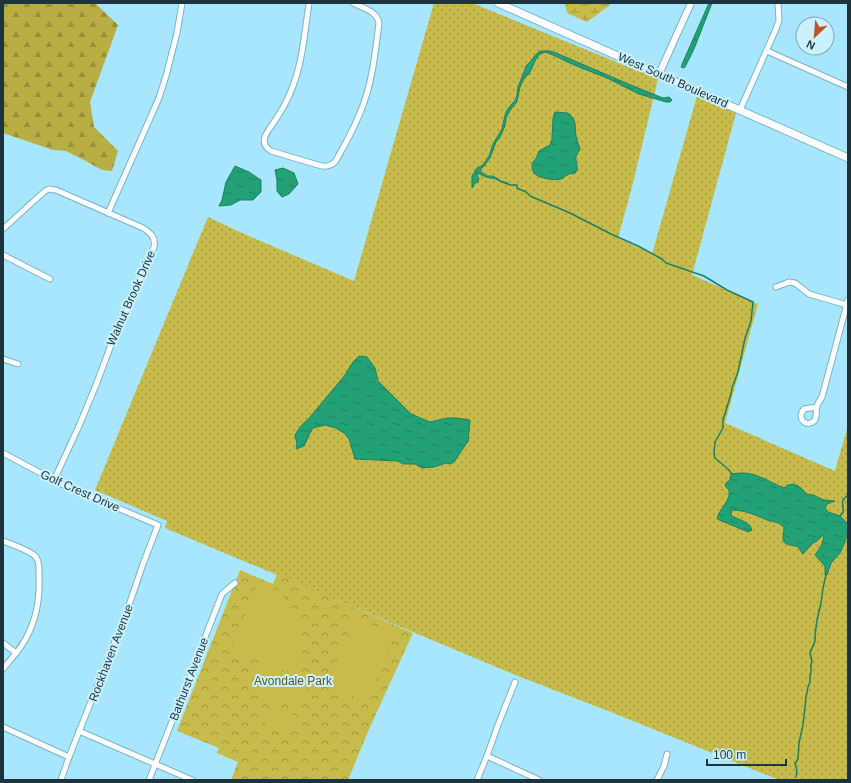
<svg xmlns="http://www.w3.org/2000/svg" width="851" height="783" font-family="Helvetica,sans-serif">
  <defs>
    <pattern id="grass-dots" width="8" height="8" patternUnits="userSpaceOnUse"><rect width="8" height="8" fill="#c6bb4b"/><path d="M2 2h.1M6 6h.1" fill="none" stroke="#a09940" stroke-width="1.8" stroke-linecap="round"/></pattern>
    <pattern id="forest-firs" width="22" height="20" patternUnits="userSpaceOnUse"><rect width="22" height="20" fill="#b9ae44"/><path d="M5 1l3.5 6h-7zM16 11l3.5 6h-7z" fill="#968e3a"/></pattern>
    <pattern id="wetland-marsh" width="20" height="14" patternUnits="userSpaceOnUse"><rect width="20" height="14" fill="#c6bb4b"/><path d="M1 5h8M5 5V1M11 12h8M15 12V8" fill="none" stroke="#a09940"/></pattern>
    <pattern id="park-crowns" width="20" height="18" patternUnits="userSpaceOnUse"><rect width="20" height="18" fill="#c6bb4b"/><path d="M2 6a3 3 0 1 1 6 0M12 15a3 3 0 1 1 6 0" fill="none" stroke="#a09940"/></pattern>
    <pattern id="water-ripples" width="26" height="14" patternUnits="userSpaceOnUse"><rect width="26" height="14" fill="#21a174"/><path d="M2 4q2-2 4 0t4 0M15 11q2-2 4 0t4 0" fill="none" stroke="#1c8460"/></pattern>
  </defs>
  <rect width="100%" height="100%" fill="#a8e6fe"/>
  <polygon fill="url(#grass-dots)" points="434,3 472,3 658,79 632,187 618,238 652,254 697,96 736,113 692,275 758,304 725,423 835,471 848,425 848,780 779,780 616,714 518,676 165,528 167,521 95,490 208,217 242,233 354,281"/>
  <polygon fill="url(#forest-firs)" points="3,3 95,3 118,25 90,102 94,127 118,151 112,171 102,170 84,160 66,151 53,150 3,133"/>
  <polygon fill="url(#wetland-marsh)" points="565,3 611,3 610,5 587,22 567,13"/>
  <polygon fill="url(#park-crowns)" points="240,570 273,584 277,574 413,633 370,727 348,780 231,780 238,762 217,753 219,748 177,731"/>
  <g fill="#c6bb4b">
    <path d="M259 581C265 584 273 586 278 591 304 615 303 642 295 674L234 651 232 645Z"/>
    <polygon points="355,618 395,635 367,702 327,686"/>
    <polygon points="263,665 289,675 288,678 308,685 299,708 280,701 279,702 253,692"/>
    <polygon points="272,707 295,716 287,735 265,725"/>
  </g>
  <g fill="url(#water-ripples)" stroke="#1f8064">
    <polygon points="709,3 712,3 694,49 685,67 684,68 681,67 683,62"/>
    <path d="M540 51H550L556 53 633 86 663 98 669 97 672 100 670 102H666L639 94 607 78 574 65 553 55 546 52 542 53 540 54 536 59 529 74 525 77 520 87 518 97 516 103 511 109 506 118 505 126 499 139 496 142 490 158 484 166 480 170 481 172 487 176H493L501 181 508 183 510 185 501 182 496 179 486 177 478 173 477 175 479 179 478 182 475 183 472 188V176L477 168 483 165 489 156 493 144 502 129 505 115 507 110 516 99 517 95 518 87 524 72 526 66C531 62 534 55 540 51Z"/>
    <path d="M555 112 568 113C578 122 574 124 576 136 577 141 579 145 580 149 579 152 576 154 576 157 575 162 580 169 575 173 574 173 570 174 569 174 566 175 564 178 561 179 555 181 537 178 534 173 532 170 532 166 532 163L536 159 539 151 550 145 552 139 553 118Z"/>
    <polygon points="235,166 249,172 261,180 261,192 253,200 240,200 231,205 219,206 222,200 226,182"/>
    <polygon points="283,168 294,173 298,184 289,194 282,197 277,191 277,180 275,170"/>
    <polygon points="359,356 367,357 375,368 378,381 411,414 430,422 447,418 456,418 470,420 468,442 466,444 454,462 450,464 446,463 434,467 422,468 415,464 403,464 398,461 355,459 349,439 344,433 336,428 325,425 313,428 309,435 304,446 296,449 297,444 295,435 300,427 311,416 345,375 353,362"/>
    <path d="M740 473C756 472 769 482 784 488L788 485 794 484 801 488 807 494 813 495 824 500 835 501 827 504 825 508 828 512 840 516 848 524V532L844 544 840 553 831 563 827 575H825V566L815 555C819 549 825 542 823 535L817 541 813 543 803 554C802 553 800 550 799 548 794 543 784 548 783 538 783 535 784 531 784 527 779 522 773 522 767 520 756 515 744 510 732 510L731 515 732 516C739 520 750 522 752 530L748 532 717 519C719 508 731 502 729 490L725 486 726 483 730 480V477L732 474Z"/>
  </g>
  <g fill="none" stroke-linecap="round" stroke-linejoin="round">
    <g stroke="#1f8064" stroke-width="1.5">
      <polyline points="510,185 517,185 517,188 526,192 530,196 570,213 611,234 638,246 662,259 666,263 704,276 727,290 753,302 751,321 745,338 738,372 732,388 731,394 723,420 723,428 715,442 714,453 715,458 728,469 732,474"/>
      <path d="M840 516 843 512C844 503 839 502 848 495"/>
      <polyline points="796,777 797,770 795,764 798,759 799,743 803,725 806,697 808,687 810,682 810,676 811,672 811,665 812,661 810,653 815,641 815,635 817,620 821,603 823,588 826,575"/>
    </g>
    <defs>
      <g id="minor">
        <path d="M309 3C304 38 302 72 285 104 282 110 278 116 274 122 268 131 257 142 271 151L318 165C325 167 329 167 335 162 348 140 360 118 367 93 374 70 376 46 379 23 377 11 363 8 353 3"/>
        <polyline points="767,51 848,87"/>
        <polyline points="740,110 776,29 779,20 778,3"/>
        <polyline points="108,213 159,98 166,76 177,33 182,3"/>
        <path d="M3 229 45 191 49 189 56 190 143 228C151 233 156 238 154 247L133 297 114 337 96 385 79 426 54 480"/>
        <polyline points="3,255 50,279"/>
        <polyline points="776,287 789,282 795,283 809,294 847,305"/>
        <polyline points="3,359 18,364"/>
        <path d="M817 407 804 409C796 418 806 428 814 421 818 417 815 411 817 406 818 403 820 400 822 397L848 300"/>
        <polyline points="3,453 61,484 158,525 143,564 127,611 69,757 61,780"/>
        <path d="M3 541C11 544 31 551 36 557 40 562 39 572 39 578 40 602 35 625 22 645 16 654 9 661 3 669"/>
        <polyline points="3,643 16,653"/>
        <polyline points="3,727 69,757"/>
        <polyline points="79,731 192,780"/>
        <polyline points="487,756 539,780"/>
        <polyline points="149,780 222,594 229,588 235,583"/>
        <polyline points="477,780 487,756 498,725 515,682"/>
        <polyline points="657,780 664,766 667,754"/>
      </g>
      <polyline id="tertiary" points="659,74 691,3"/>
      <polyline id="secondary" points="498,3 848,158"/>
    </defs>
    <use href="#minor" stroke="#76b3ca" stroke-width="7"/>
    <use href="#tertiary" stroke="#76b3ca" stroke-width="8"/>
    <use href="#secondary" stroke="#76b3ca" stroke-width="9"/>
    <use href="#minor" stroke="#fff" stroke-width="5"/>
    <use href="#tertiary" stroke="#fff" stroke-width="6"/>
    <use href="#secondary" stroke="#fff" stroke-width="7"/>
  </g>
  <g text-anchor="middle" stroke-width="4" stroke-linejoin="round" paint-order="stroke">
    <g font-size="12" fill="#1b343d" stroke="#cbf0fe">
      <text transform="translate(673 80) rotate(24)" y="4">West South Boulevard</text>
      <text transform="translate(131 298) rotate(-66)" y="4">Walnut Brook Drive</text>
      <text transform="translate(80 491) rotate(24)" y="4">Golf Crest Drive</text>
      <text transform="translate(111 653) rotate(-69)" y="4">Rockhaven Avenue</text>
      <text transform="translate(189 679) rotate(-69)" y="4">Bathurst Avenue</text>
    </g>
    <g font-size="12" fill="#5b561e" stroke="#cbf0fe">
      <text x="293" y="685">Avondale Park</text>
    </g>
  </g>
  <rect width="851" height="783" fill="none" stroke="#1b343d" stroke-width="8"/>
  <g transform="translate(815 36) rotate(206)"><circle r="19" fill="#cbf0fe" stroke="#85a5b1"/>
  <path d="M0-3L7 15L0 10L-7 15Z" fill="#ba5524"/>
  <text y="-6" font-size="11" font-weight="bold" text-anchor="middle" fill="#1b343d">N</text>
  </g>
  <path d="M707 759v6h79v-6" fill="none" stroke="#1b343d" stroke-width="2"/>
  <text x="713" y="759" font-size="12" fill="#1b343d" stroke="#cbf0fe" stroke-width="3" paint-order="stroke">100 m</text>
</svg>
